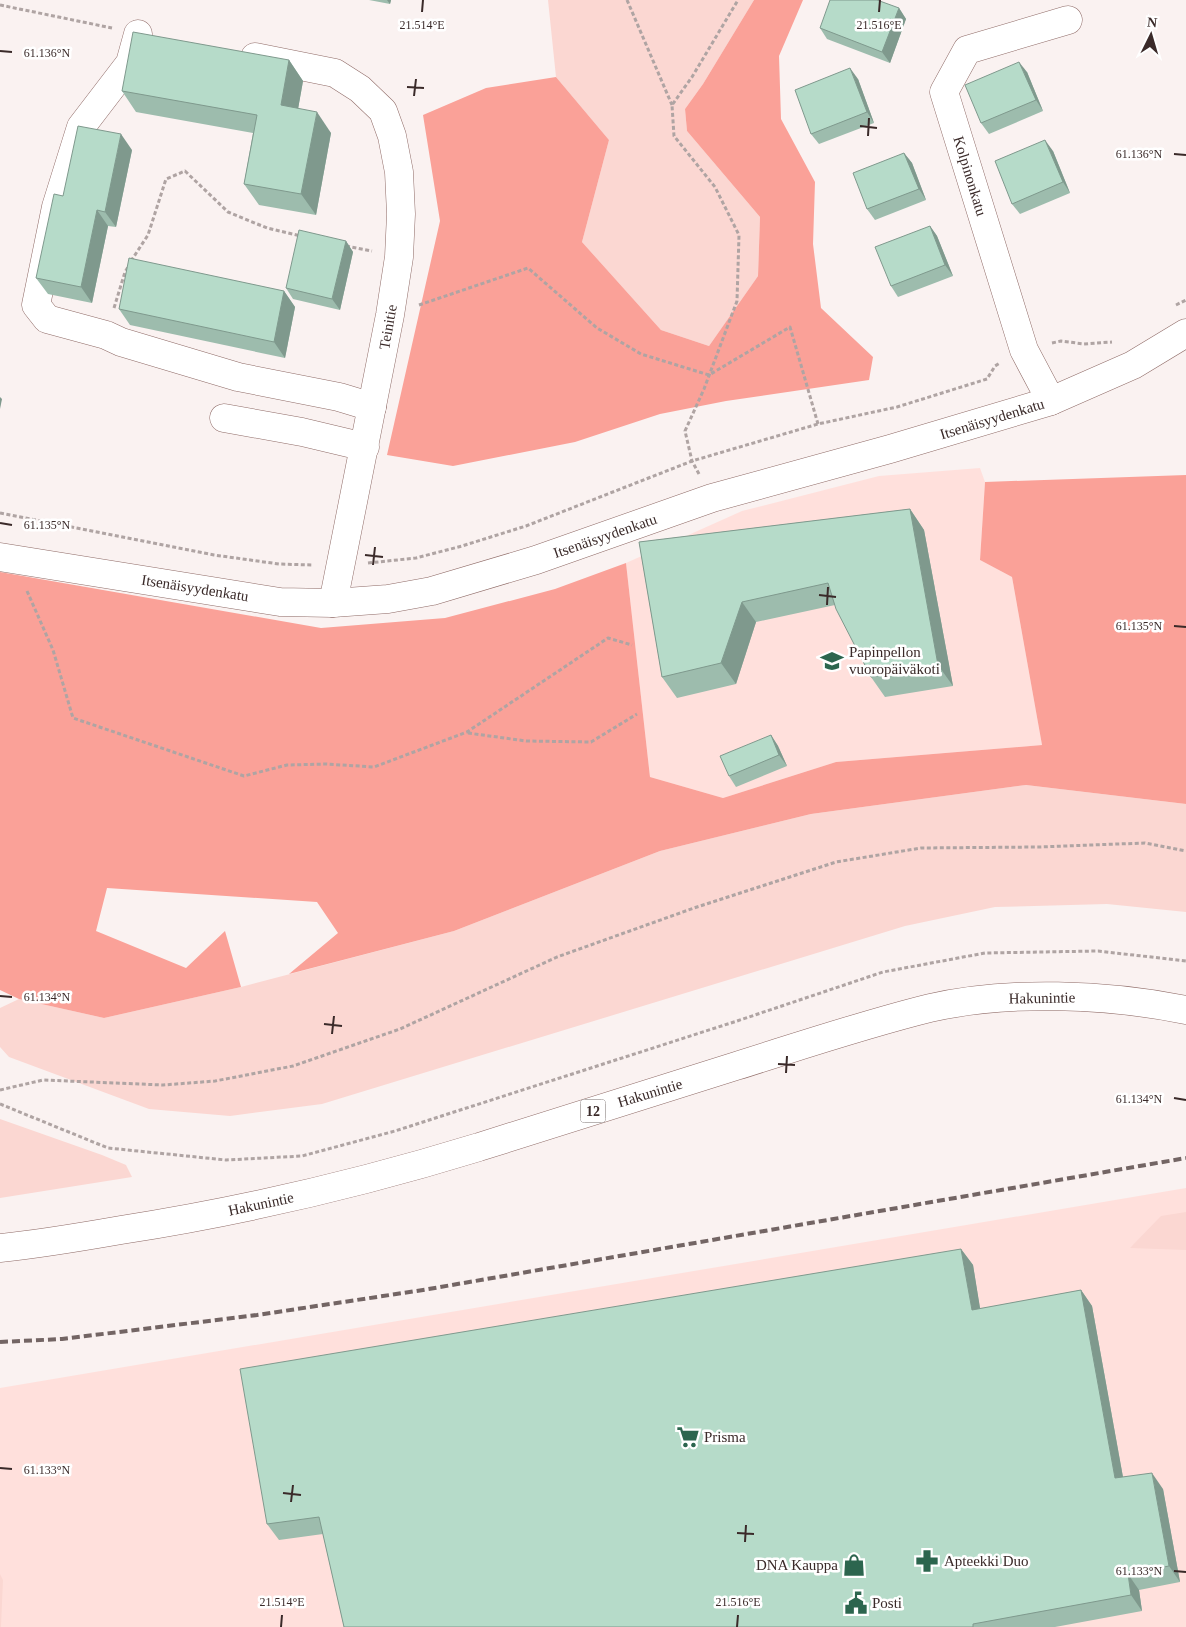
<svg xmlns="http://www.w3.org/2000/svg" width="1186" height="1627" font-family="'Times New Roman',serif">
  <rect width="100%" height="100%" fill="#faf2f1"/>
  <g fill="#ffe0dc">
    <polygon points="980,468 985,482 980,560 1012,577 1042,745 836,762 723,798 650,777 626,563 742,511 879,476"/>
    <polygon points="1186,1188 1186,1627 0,1627 0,1388"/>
  </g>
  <g fill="#fbd7d2">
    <polygon points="548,0 754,0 703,84 685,109 687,131 760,217 758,276 709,346 661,330 582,242 609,140 556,77"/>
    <polygon points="1026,785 1186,804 1186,912 1107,904 995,907 905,926 322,1104 230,1116 149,1109 9,1057 0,1047 0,1008 19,999 104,1018 241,987 454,931 660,851 811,814"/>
    <polygon points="0,1119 102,1155 126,1165 132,1177 0,1198"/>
    <polygon points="1186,1212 1186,1250 1130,1248 1161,1216"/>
    <polygon points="0,1574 3,1580 1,1627 0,1627"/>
  </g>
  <g fill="#faa198">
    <polygon points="754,0 803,0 779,56 781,119 815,182 813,244 821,308 873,357 869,380 726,401 660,414 575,442 453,466 387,455 440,221 423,115 486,88 556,77 609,140 582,242 661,330 709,346 758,276 760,217 687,131 685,109 703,84"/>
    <polygon points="1186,475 1186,804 1026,785 811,814 660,851 454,931 289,974 338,933 317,902 107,888 96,931 186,968 225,931 241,987 104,1018 19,999 0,990 0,572 321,628 445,618 555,589 626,563 650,777 723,798 836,762 1042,745 1012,577 980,560 985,482"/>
  </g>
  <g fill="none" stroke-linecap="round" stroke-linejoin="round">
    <defs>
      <g id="minor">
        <polyline points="138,34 130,63 81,127 56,207 36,305 47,319 106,335 121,342 238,377 339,397 372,407"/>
        <polyline points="255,57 335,73 360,89 383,111 392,136 399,172 401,214 399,257 390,315 333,603"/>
        <polyline points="1051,401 1024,350 944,92 967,50 1068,20"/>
        <polyline points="224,418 302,432 365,447"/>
        <polyline points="0,557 280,602 333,603 388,599 432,591 536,560 712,498 890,449 1051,401 1133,365 1186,333"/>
      </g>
      <path id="highway" d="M0 1248C41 1244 81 1237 121 1230 243 1211 362 1183 479 1147 565 1120 651 1093 736 1066 800 1046 865 1024 930 1008 1009 990 1107 994 1186 1010"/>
    </defs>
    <use href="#minor" stroke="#8f6b67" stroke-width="29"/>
    <use href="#highway" stroke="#8f6b67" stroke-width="29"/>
    <g stroke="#afa4a3" stroke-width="3" stroke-dasharray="4 2.5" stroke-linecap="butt">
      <polyline points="627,0 672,105"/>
      <polyline points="0,5 112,28"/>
      <polyline points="346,246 372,251"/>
      <polyline points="131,261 148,235 166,179 185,171 228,212 267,228 301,236"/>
      <polyline points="419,305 528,268 597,328 641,354 709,375 790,327 818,424"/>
      <polyline points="1176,305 1186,300"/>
      <polyline points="114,308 125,272 128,267"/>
      <polyline points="1052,343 1061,341 1084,344 1112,342"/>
      <polyline points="699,474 692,461 685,431 704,389 737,301 739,235 715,187 674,136 672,105 692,77 738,0"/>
      <polyline points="0,513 214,555 279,564 312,565"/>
      <polyline points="368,563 416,558 462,546 526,526 692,461 818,424 897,407 987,379 995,366 1000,363"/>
      <polyline points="27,591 53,650 73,718 244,776 287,765 326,764 374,767 467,732 608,638 632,645"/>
      <polyline points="468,733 526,741 591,742 637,714"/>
      <polyline points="0,1090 43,1080 163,1085 215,1081 293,1066 400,1029 557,957 694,908 836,862 921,848 1038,847 1145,843 1186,851"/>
      <polyline points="0,1104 108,1148 226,1160 302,1156 395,1131 737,1021 883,972 985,953 1098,951 1186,961"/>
    </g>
    <use href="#minor" stroke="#fff" stroke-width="28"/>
    <use href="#highway" stroke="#fff" stroke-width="28"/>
    <polyline stroke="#736564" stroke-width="4" stroke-dasharray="8 4" stroke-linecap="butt" points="0,1342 62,1339 257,1315 423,1290 1186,1158"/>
  </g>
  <g fill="#9dbcad">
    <polygon points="369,0 391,0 390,4"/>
    <polygon points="899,8 906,19 890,63 827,39 820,28"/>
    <polygon points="289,60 303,81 298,109 331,133 316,215 259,205 244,184 253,133 136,112 122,91"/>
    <polygon points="1027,72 1043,111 989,134 981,123"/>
    <polygon points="858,79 874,123 819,144 811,134"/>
    <polygon points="132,150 116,227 108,226 92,303 48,294 36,278 63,196"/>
    <polygon points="1053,151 1070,193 1020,214 1012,204"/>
    <polygon points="904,153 912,163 926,200 875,220 867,209"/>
    <polygon points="930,226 937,236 953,276 898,297 891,286"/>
    <polygon points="346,241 353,252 340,310 293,299 286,288"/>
    <polygon points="284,291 295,307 285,358 130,325 119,309"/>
    <polygon points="910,509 924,530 953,686 885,697 871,677 835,605 756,622 736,684 677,698 662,677 639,542"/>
    <polygon points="771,735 778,746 787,766 736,787 729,776"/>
    <polygon points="961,1249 973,1265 980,1309 1081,1290 1092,1306 1123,1477 1163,1489 1180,1582 1139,1590 1142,1611 1055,1627 344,1627 323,1534 279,1540 267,1524"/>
  </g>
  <g fill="#7f998d">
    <polygon points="387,0 391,0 390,4"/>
    <polygon points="899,8 906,19 890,63 882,52"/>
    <polygon points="289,60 303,81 295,126 281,105"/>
    <polygon points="1019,62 1027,72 1043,111 1036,100"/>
    <polygon points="850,68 858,79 874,123 867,112"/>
    <polygon points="317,112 331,133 316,215 301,194"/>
    <polygon points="121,134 132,150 116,227 105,212"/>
    <polygon points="1045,140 1053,151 1070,193 1063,182"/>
    <polygon points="904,153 912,163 926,200 919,189"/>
    <polygon points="97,210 108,226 92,303 81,287"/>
    <polygon points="930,226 937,236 953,276 945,265"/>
    <polygon points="346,241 353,252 340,310 332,299"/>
    <polygon points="284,291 295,307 285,358 274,342"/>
    <polygon points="0,397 2,399 0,409"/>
    <polygon points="910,509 924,530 953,686 938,665"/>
    <polygon points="742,602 756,622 736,684 721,663"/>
    <polygon points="771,735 778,746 787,766 779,755"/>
    <polygon points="961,1249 973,1265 983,1326 972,1310"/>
    <polygon points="1081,1290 1092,1306 1126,1494 1115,1478"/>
    <polygon points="1152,1473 1163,1489 1180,1582 1169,1566"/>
    <polygon points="1128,1574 1139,1590 1142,1611 1131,1595"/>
  </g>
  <g fill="#b6dbc9" stroke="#7f998d">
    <polygon points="830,0 877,0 899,8 882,52 820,28"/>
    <polygon points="133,32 289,60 281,105 317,112 301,194 244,184 257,115 122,91"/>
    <polygon points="1019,62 1036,100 981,123 965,85"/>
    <polygon points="850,68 867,112 811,134 795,90"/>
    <polygon points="78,126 121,134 105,212 97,210 81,287 36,278 54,194 63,196"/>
    <polygon points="1045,140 1063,182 1012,204 995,161"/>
    <polygon points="904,153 919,189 867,209 853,173"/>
    <polygon points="930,226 945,265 891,286 875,247"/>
    <polygon points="299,230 346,241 332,299 286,288"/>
    <polygon points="129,258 284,291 274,342 119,309"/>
    <polygon points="910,509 938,665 871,677 836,609 828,583 742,602 721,663 662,677 639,542"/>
    <polygon points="771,735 779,755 729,776 720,756"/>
    <polygon points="961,1249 972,1310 1081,1290 1115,1478 1152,1473 1169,1566 1128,1574 1131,1595 973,1624 973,1627 344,1627 319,1517 267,1524 240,1369"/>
  </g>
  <path fill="none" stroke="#3a2a29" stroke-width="2" d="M422 12 423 0M879 12 880 0M0 51 12 52M407 87 424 88M414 96 416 79M860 126 877 128M868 136 869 118M1174 154 1186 155M0 523 12 525M365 555 383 557M373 565 375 547M819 595 836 597M827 605 828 587M1174 626 1186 627M0 996 12 997M324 1024 342 1026M332 1034 334 1016M778 1064 795 1065M786 1073 787 1056M1174 1098 1186 1100M0 1468 12 1469M283 1493 301 1495M291 1502 293 1485M737 1533 754 1534M745 1542 746 1525M1174 1571 1186 1572M281 1627 282 1615M737 1627 738 1615"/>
  <defs>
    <symbol id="school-bare" viewBox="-9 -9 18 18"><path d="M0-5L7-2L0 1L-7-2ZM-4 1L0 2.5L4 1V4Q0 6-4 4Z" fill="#2c654e" stroke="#fff" stroke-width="2.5" paint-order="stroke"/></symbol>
    <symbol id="supermarket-bare" viewBox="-9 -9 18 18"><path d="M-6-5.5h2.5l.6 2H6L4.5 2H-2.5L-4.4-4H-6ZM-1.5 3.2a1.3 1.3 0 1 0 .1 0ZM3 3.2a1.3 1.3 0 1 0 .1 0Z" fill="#2c654e" stroke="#fff" stroke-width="2.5" paint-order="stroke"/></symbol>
    <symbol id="pharmacy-bare" viewBox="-9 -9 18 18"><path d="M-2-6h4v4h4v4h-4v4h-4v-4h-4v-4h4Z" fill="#2c654e" stroke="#fff" stroke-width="2.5" paint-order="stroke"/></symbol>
    <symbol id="shop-bare" viewBox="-9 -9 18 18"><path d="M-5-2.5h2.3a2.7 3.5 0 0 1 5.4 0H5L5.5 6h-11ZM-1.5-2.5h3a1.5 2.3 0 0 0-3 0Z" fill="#2c654e" stroke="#fff" stroke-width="2.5" paint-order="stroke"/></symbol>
    <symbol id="civic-bare" viewBox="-9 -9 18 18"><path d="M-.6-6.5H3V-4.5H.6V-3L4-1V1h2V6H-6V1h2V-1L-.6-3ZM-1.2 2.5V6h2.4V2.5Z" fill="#2c654e" stroke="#fff" stroke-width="2.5" paint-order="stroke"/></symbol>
  </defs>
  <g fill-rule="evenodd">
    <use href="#school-bare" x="816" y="645" width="32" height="32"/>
    <use href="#supermarket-bare" x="672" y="1421" width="32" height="32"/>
    <use href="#pharmacy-bare" x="911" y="1545" width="32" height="32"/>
    <use href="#shop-bare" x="838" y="1549" width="32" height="32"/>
    <use href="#civic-bare" x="840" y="1587" width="32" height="32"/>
  </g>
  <g text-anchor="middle" stroke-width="5" stroke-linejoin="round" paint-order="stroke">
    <rect fill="#fff" stroke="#756a69" stroke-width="1" x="580.5" y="1099.5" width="25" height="23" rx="4"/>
    <g font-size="14" font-weight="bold" fill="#3a2a29">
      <text x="593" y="1116">12</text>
    </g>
    <g font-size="15" fill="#3a2a29" stroke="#fff">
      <text transform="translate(970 176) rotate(73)" y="5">Kolpinonkatu</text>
      <text transform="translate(388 327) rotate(-80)" y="5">Teinitie</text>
      <text transform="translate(992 419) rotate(-17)" y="5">Itsenäisyydenkatu</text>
      <text transform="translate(605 536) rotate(-19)" y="5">Itsenäisyydenkatu</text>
      <text transform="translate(195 588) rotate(9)" y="5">Itsenäisyydenkatu</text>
      <text transform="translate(1042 998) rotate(-1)" y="5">Hakunintie</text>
      <text transform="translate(650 1093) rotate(-17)" y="5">Hakunintie</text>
      <text transform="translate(261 1204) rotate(-12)" y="5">Hakunintie</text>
    </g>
    <g font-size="15" fill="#3a2a29" stroke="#fff" text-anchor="start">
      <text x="849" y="657">Papinpellon<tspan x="849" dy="17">vuoropäiväkoti</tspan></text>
      <text x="704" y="1442">Prisma</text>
      <text x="944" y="1566">Apteekki Duo</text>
      <text x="838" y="1570" text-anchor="end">DNA Kauppa</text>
      <text x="872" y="1608">Posti</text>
    </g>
  </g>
  <g font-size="12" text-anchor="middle" fill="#3a2a29" stroke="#fff" stroke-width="5" stroke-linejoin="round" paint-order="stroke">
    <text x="422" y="29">21.514°E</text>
    <text x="879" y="29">21.516°E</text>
    <text x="47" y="57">61.136°N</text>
    <text x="1139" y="158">61.136°N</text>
    <text x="47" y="529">61.135°N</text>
    <text x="1139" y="630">61.135°N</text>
    <text x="47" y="1001">61.134°N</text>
    <text x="1139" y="1103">61.134°N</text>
    <text x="47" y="1474">61.133°N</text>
    <text x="1139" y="1575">61.133°N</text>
    <text x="282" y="1606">21.514°E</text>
    <text x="738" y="1606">21.516°E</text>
  </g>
  <g transform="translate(1151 35) rotate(5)" stroke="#ffffff" stroke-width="4" paint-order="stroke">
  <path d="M0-4L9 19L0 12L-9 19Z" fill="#3a2a29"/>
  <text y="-8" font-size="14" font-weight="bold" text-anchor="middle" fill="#3a2a29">N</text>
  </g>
</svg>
